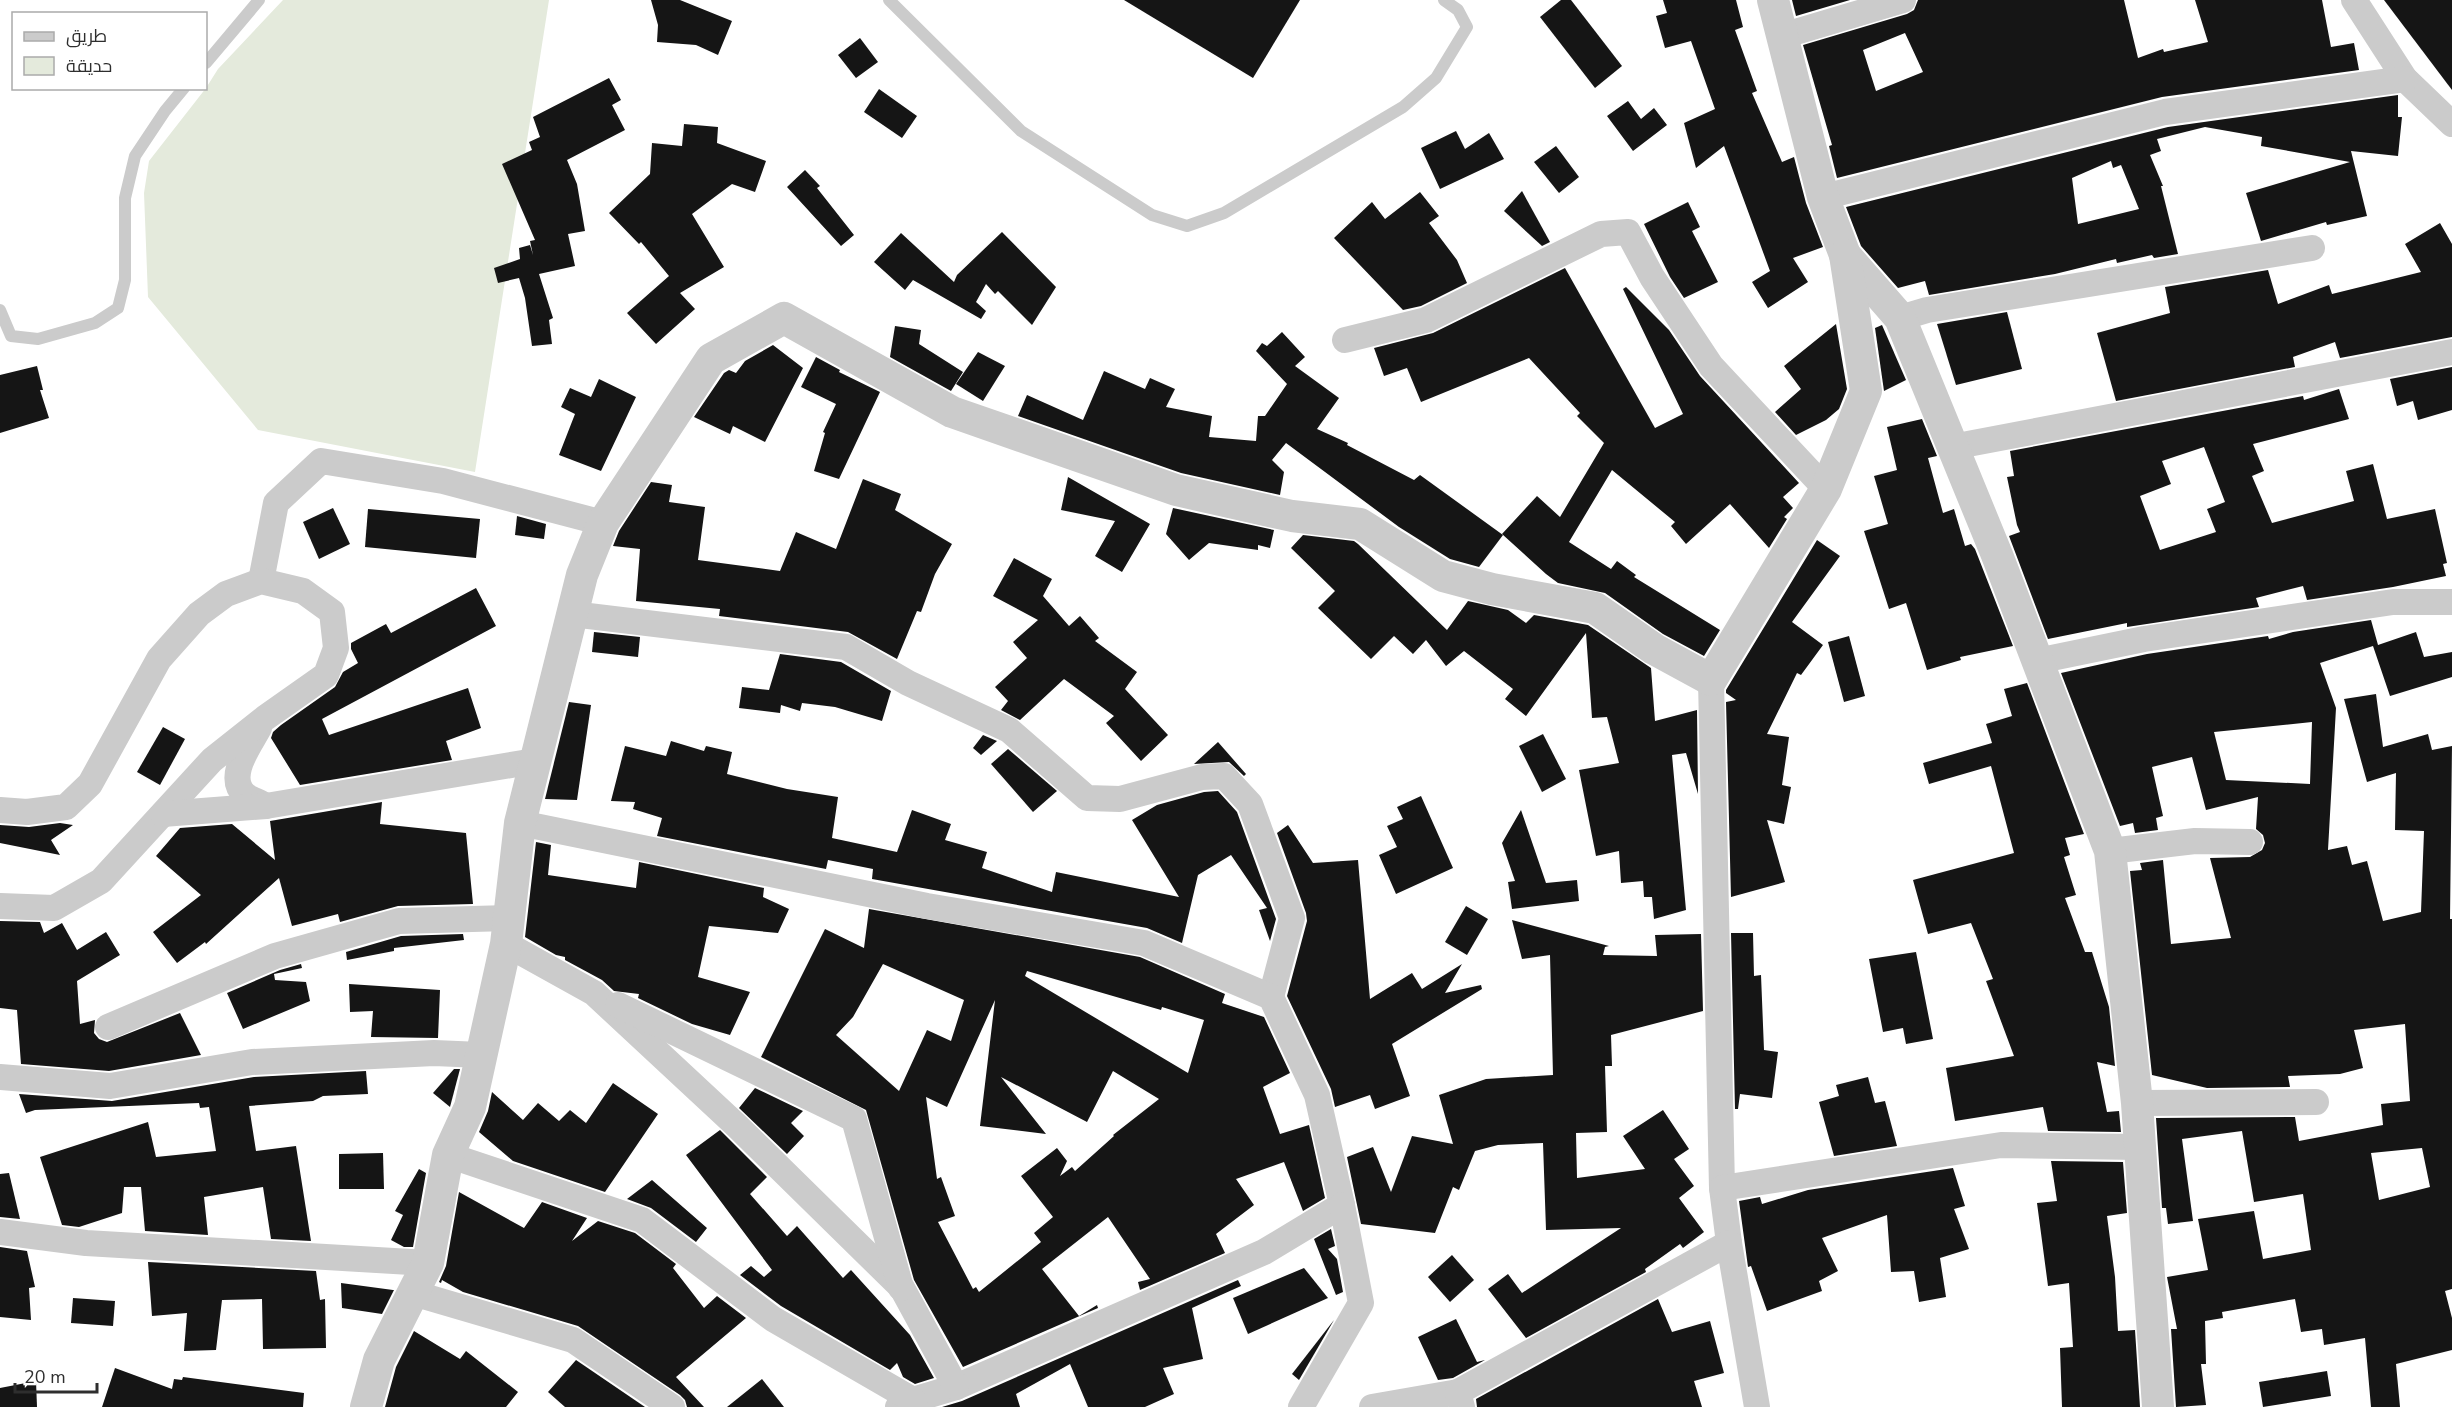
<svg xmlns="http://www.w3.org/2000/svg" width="2452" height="1407" font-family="'Nunito Sans',Cairo,sans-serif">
  <rect width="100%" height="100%" fill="#fff"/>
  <polygon fill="#e4eadc" points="283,0 549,0 475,472 258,430 148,297 144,193 149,161 206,88 218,69"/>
  <g fill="#151515" fill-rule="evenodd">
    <polygon points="651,0 680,0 732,21 718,55 696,45 657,42 658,25"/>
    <polygon points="1124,0 1300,0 1253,78"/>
    <polygon points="1561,0 1571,0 1622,66 1595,88 1540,17"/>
    <polygon points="1663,0 1736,0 1743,27 1735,30 1757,91 1752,93 1782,162 1794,157 1806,203 1823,247 1793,258 1808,282 1768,308 1752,282 1770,271 1724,146 1696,168 1684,123 1715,109 1691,41 1665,48 1656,16 1667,13"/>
    <polygon points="1792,0 1850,0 1796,16"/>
    <path d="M1918 0H2124L2138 58 2163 49 2164 52 2208 42 2195 0H2322L2331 47 2354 43 2359 70 2162 97 1837 178 1829 146 1832 145 1803 45 1907 14 1914 10ZM1905 33 1923 72 1876 91 1863 50Z"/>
    <polygon points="2384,0 2452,0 2452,90"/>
    <polygon points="860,38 878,62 856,78 838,55"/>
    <polygon points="609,78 621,100 612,105 625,130 567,160 577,184 585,231 568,234 575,266 539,274 553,318 549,320 552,344 532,346 525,298 519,278 498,283 494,268 520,259 519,248 530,245 533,255 530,241 535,240 502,164 532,150 529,142 540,137 533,117"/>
    <polygon points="879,89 917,116 902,138 864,112"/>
    <path d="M2398 95V117H2402L2398 156 2351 151 2367 216 2327 225 2326 222 2261 241 2246 193 2350 162 2261 146 2262 137 2205 127 2157 139 2161 151 2150 155 2163 186H2161L2178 254 2154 258 2152 255 2117 263 2116 259 2055 274 1929 295 1925 281 1898 288 1861 246 1846 207 2168 127ZM2111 161 2113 168 2121 165 2139 209 2078 224 2072 178Z"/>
    <polygon points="1628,101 1641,119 1654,108 1667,125 1633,151 1607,116"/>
    <polygon points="684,124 718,127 717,143 766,161 755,192 732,184 692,214 724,267 680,293 695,309 656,344 627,313 669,276 641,242 639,244 609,213 650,174 652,143 682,146"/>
    <polygon points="1456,131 1465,149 1489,133 1504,159 1440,189 1421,148"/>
    <polygon points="1556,146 1579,177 1559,193 1534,162"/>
    <polygon points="805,170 820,186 817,188 854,235 841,246 787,187"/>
    <polygon points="1522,191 1550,242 1542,246 1504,211"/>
    <polygon points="1420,192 1439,216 1429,223 1457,260 1467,283 1421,306 1403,310 1334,238 1372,202 1385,219"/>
    <polygon points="1688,202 1700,227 1692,231 1718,282 1684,298 1670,277 1644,224"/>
    <polygon points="2440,223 2452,244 2452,337 2340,358 2335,342 2293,357 2295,367 2116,401 2097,333 2170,313 2165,287 2268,270 2278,304 2329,285 2332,294 2421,272 2405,244"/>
    <polygon points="1002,232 1056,287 1032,325 998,291 995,294 986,284 976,302 986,311 981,319 913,280 905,290 874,262 901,233 954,282 957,275"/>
    <polygon points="1565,268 1655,428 1683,414 1623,289 1626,287 1669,330 1700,376 1799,483 1783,497 1793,508 1784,517 1787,519 1769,548 1730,504 1686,544 1671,526 1675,522 1612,470 1569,542 1611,569 1617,561 1636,575 1634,577 1720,630 1704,656 1663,634 1605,593 1558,583 1546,574 1502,534 1537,496 1560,517 1604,443 1577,416 1580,413 1529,358 1421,402 1407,368 1384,376 1374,348 1433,333"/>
    <polygon points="2007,312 2022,369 1956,385 1937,324"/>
    <polygon points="1836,324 1847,389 1839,409 1826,420 1796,435 1775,412 1801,389 1784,366"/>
    <polygon points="1882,325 1906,380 1884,391 1875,328"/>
    <polygon points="895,326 921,330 919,344 963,372 951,391 890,357"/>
    <polygon points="1282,332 1305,357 1295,366 1339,398 1317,429 1348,443 1347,445 1414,480 1420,475 1503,535 1479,567 1450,559 1399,527 1286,443 1272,460 1284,472 1280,495 1181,473 1018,416 1027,395 1083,420 1104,371 1145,389 1150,378 1175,389 1166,407 1212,416 1209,437 1256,441 1258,416 1265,416 1287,384 1256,351 1262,343 1267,346"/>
    <polygon points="773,345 803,368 765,442 733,426 730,434 694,417 724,373 729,370 736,373 745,361"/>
    <polygon points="978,352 1005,366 983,401 956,384"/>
    <polygon points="816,357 840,370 839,372 880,392 839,479 814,471 825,433 823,432 836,404 801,387"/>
    <polygon points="37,366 43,390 40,390 49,418 0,433 0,375"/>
    <polygon points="2452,367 2452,410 2418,420 2413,401 2397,406 2390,379"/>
    <polygon points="599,379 636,397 601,471 559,455 575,414 561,407 570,388 591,397"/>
    <path d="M2339 389 2349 419 2253 444 2264 471 2252 476 2272 523 2354 501 2346 471 2373 464 2387 519 2435 509 2447 563 2443 564 2446 576 2393 587 2307 600 2303 586 2256 598 2259 607 2127 627V623L2048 639 2009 536 2020 532 2017 525 2007 477 2014 476 2010 451 2303 396 2304 400ZM2204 447 2225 502 2207 509 2216 532 2160 550 2140 496 2171 484 2162 461Z"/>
    <polygon points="1922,419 1937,456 1928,458 1943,513 1954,509 1965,546 1971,544 1975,549 2013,646 1960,657 1961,660 1927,670 1906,603 1889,609 1864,531 1888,524 1874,476 1897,470 1887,427"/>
    <polygon points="1068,477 1150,524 1122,572 1095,556 1115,521 1061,510"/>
    <polygon points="863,479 901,494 895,510 952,544 935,574 921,612 917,611 897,659 848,632 719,616 720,609 636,601 640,549 613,546 619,531 651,482 672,485 669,502 705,507 698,560 780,571 796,532 836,549"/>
    <polygon points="333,508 350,544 319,559 303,522"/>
    <polygon points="1173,508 1274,530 1270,548 1258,545 1258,550 1209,543 1189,560 1166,534"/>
    <polygon points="368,509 480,519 476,558 365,547"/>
    <polygon points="517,516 546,524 544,539 515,535"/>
    <polygon points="1303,535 1354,541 1358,544 1447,630 1468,601 1508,610 1526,623 1534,615 1588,625 1651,668 1655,721 1697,710 1698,794 1686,753 1672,755 1686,910 1654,919 1652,897 1644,897 1643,881 1621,883 1619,851 1596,856 1579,770 1619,763 1607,717 1592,718 1586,633 1526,716 1505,699 1513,689 1464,651 1446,666 1426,640 1413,654 1394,636 1371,659 1318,608 1335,591 1291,548"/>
    <polygon points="1817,540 1840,556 1792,622 1823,645 1801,675 1797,673 1767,734 1789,737 1782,785 1791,787 1784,824 1767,820 1785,882 1731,897 1726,702 1736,700 1726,693 1726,690"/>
    <polygon points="1014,558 1052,579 1043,596 1069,626 1080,616 1099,638 1095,641 1137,672 1125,689 1168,735 1141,761 1106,723 1114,716 1064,679 1020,720 1001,710 1008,701 995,687 1027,658 1013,642 1038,620 993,596"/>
    <polygon points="476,588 496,626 322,719 329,735 468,688 481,728 446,741 452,760 300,785 271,738 273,732 281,725 335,687 343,672 358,663 351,649 351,643 386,624 391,633"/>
    <path d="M2371 620 2378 645 2416 632 2424 657 2452 652V677L2390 696 2373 646 2320 663 2336 708 2328 850 2347 846 2352 865 2367 861 2383 921 2421 912 2424 831 2395 830 2396 773 2367 782 2344 699 2376 694 2383 747 2428 734 2432 750 2452 746 2450 919H2452V1289L2445 1291 2452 1318V1350L2396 1364 2400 1407H2371L2365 1338 2324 1345 2322 1329 2301 1332 2295 1299 2222 1312 2223 1318 2205 1321 2206 1364H2201L2206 1405 2176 1407 2171 1329H2177L2167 1277 2208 1270 2198 1219 2254 1211 2263 1259 2311 1250 2303 1194 2254 1202 2242 1131 2182 1139 2193 1221 2168 1224 2166 1208H2162L2156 1118 2295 1117 2299 1141 2383 1125 2381 1104 2410 1101 2405 1024 2354 1030 2363 1068 2340 1074 2288 1076 2290 1087 2207 1088 2152 1075 2130 871 2142 870 2140 863 2163 860 2171 944 2231 938 2210 858 2250 857 2262 850 2265 843 2263 835 2256 829 2258 797 2206 810 2192 757 2152 767 2163 816 2156 818 2158 830 2135 833 2133 823 2120 826 2061 673 2147 654 2268 636 2269 639 2293 632ZM2312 722 2310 784 2226 780 2214 732ZM2422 1148 2430 1187 2379 1200 2371 1153Z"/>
    <polygon points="594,632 640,637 638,657 592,652"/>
    <polygon points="1849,636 1865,696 1844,702 1828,642"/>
    <polygon points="780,654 841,662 891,691 882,721 835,707 802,703 800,711 781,705 780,713 739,708 742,687 769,690"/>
    <polygon points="2027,683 2084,834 2065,838 2070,855 2064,857 2076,895 2065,898 2085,952 2092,952 2109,1007 2115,1066 2097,1062 2107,1112 2119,1111 2121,1132 2048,1131 2043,1107 1955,1121 1946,1068 2014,1056 1986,981 1993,979 1971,923 1928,934 1913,880 2014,853 1991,766 1929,784 1923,763 1992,743 1986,724 2012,716 2004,689"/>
    <polygon points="569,702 591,705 577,800 545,799"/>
    <polygon points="163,727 185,739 160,785 137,772"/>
    <polygon points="1543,734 1566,779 1542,792 1519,746"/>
    <polygon points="983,735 997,741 981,755 973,748"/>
    <polygon points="671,741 704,751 706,746 732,752 727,774 787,789 838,797 832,838 897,852 912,810 951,824 945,840 987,852 982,868 1052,892 1056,872 1179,897 1132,820 1157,805 1204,792 1218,791 1237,812 1276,919 1270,941 1259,910 1267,908 1231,855 1198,875 1182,943 1147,928 872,879 873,869 828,860 826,869 657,836 662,818 633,809 635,802 611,801 625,746 666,756"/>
    <polygon points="1218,742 1246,774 1244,776 1229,762 1194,764"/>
    <polygon points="1008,749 1057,791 1033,812 991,764"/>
    <polygon points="1421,796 1453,868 1396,894 1379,855 1397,847 1387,826 1403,819 1397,807"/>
    <polygon points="382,802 380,824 466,833 473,904 398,906 340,922 338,914 292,926 279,878 206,944 205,942 177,963 153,932 201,895 156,856 180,828 232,824 275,860 270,821"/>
    <polygon points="1521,810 1546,883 1577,880 1579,901 1512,909 1508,882 1515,881 1502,843"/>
    <polygon points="60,823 73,825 51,840 60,855 0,843 0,825 29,827"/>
    <polygon points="1288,825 1313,863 1358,860 1370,999 1412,973 1422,989 1462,964 1445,993 1481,985 1482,989 1392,1044 1410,1096 1375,1109 1370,1095 1335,1107 1331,1089 1287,996 1307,921 1306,913 1277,833"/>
    <polygon points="536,842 551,845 548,875 636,888 639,862 764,888 763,897 789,909 778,933 709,926 698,977 750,992 730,1035 692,1024 638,998 639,994 614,991 602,980 565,960 565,957 556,955 525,937"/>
    <polygon points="1466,906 1488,919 1467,955 1445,942"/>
    <path d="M869 909 1140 957 1225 994 1222 1003 1264 1017 1290 1073 1263 1087 1280 1134 1309 1125 1325 1198 1303 1211 1284 1162 1236 1179 1254 1205 1216 1234 1225 1253 1140 1290 1138 1282 1150 1279 1108 1217 1042 1269 1079 1316 1097 1305 1098 1308 963 1367 914 1280 866 1110 761 1057 825 929 864 948ZM883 964 964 1000 951 1041 927 1030 899 1091 836 1035 853 1017ZM1027 971 1161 1010 1162 1007 1204 1020 1188 1073 1025 976ZM995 1000 980 1126 1046 1134 1001 1077 1087 1122 1113 1071 1159 1099 1113 1135 1114 1136 1075 1171 1072 1167 1060 1176 1067 1161 1057 1148 1021 1176 1053 1217 1034 1233 1041 1242 979 1292 976 1287 973 1289 938 1222 955 1216 941 1177 937 1179 926 1097 947 1107Z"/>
    <polygon points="1512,920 1609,946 1605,947 1603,955 1657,956 1655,935 1701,934 1703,1011 1611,1035 1612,1066 1605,1066 1607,1132 1576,1133 1577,1178 1645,1169 1623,1136 1663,1110 1689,1149 1674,1159 1694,1186 1679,1198 1704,1232 1683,1248 1680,1244 1645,1269 1646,1272 1526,1338 1488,1289 1508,1274 1522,1293 1621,1228 1546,1230 1543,1143 1498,1145 1475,1151 1459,1190 1453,1187 1435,1233 1361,1224 1347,1157 1373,1147 1391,1192 1412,1136 1453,1144 1439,1095 1486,1079 1553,1075 1550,955 1522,959"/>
    <polygon points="0,921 40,922 44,933 62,923 77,950 106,932 120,955 77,981 80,1024 95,1020 94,1033 99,1039 107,1042 180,1013 201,1055 109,1071 21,1064 17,1010 0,1008"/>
    <polygon points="1731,933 1753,933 1754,976 1761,975 1764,1050 1778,1052 1772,1098 1740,1094 1738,1109 1735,1109"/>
    <polygon points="463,934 464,940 394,948 394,951 347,960 346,952 401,936"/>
    <polygon points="1916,952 1933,1039 1906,1044 1903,1028 1883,1032 1869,959"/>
    <polygon points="301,964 302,968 274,974 275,980 306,982 310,1001 243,1029 227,993 280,970"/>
    <polygon points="349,984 440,990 438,1038 371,1037 373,1011 350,1012"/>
    <polygon points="454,1069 460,1069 450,1107 433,1093"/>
    <polygon points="366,1071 368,1094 323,1096 313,1101 249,1106 256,1151 296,1146 311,1241 271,1239 263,1187 204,1197 208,1235 145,1231 141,1187 124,1187 122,1213 79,1227 62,1225 40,1157 148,1122 156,1157 216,1151 209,1107 200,1108 199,1103 35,1110 26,1113 19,1094 112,1101 254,1077"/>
    <polygon points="1868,1077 1875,1103 1885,1101 1897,1146 1834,1156 1819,1102 1839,1096 1836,1085"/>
    <polygon points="613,1083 658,1114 605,1192 513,1161 479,1132 488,1111 492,1092 523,1120 538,1103 559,1121 570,1110 586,1123"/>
    <polygon points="755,1088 803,1111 791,1123 804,1136 787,1154 739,1108"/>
    <polygon points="720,1130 767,1177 750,1194 787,1236 797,1226 843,1278 851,1270 910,1335 934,1378 915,1384 903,1377 897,1363 890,1370 781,1306 740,1275 751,1266 764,1277 772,1270 686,1155"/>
    <polygon points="383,1153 384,1189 339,1189 339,1154"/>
    <polygon points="2051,1161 2123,1162 2127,1213 2107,1216 2115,1277 2118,1331 2135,1330 2140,1407 2062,1407 2060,1348 2073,1347 2069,1283 2048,1286 2037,1203 2057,1201"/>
    <polygon points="1953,1168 1965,1206 1954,1209 1969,1249 1940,1258 1946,1297 1919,1302 1914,1271 1891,1272 1887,1215 1822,1238 1838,1271 1819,1281 1822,1291 1767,1311 1751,1266 1748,1267 1739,1201 1760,1197 1762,1204 1808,1190"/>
    <polygon points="419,1169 426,1173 413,1247 404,1247 391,1240 403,1215 395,1211"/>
    <polygon points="9,1173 20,1219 0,1217 0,1174"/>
    <polygon points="652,1180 707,1228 696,1242 651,1208 627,1199"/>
    <polygon points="459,1192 524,1228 542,1202 587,1218 572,1241 598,1221 635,1233 676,1264 673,1268 704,1308 717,1296 746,1318 676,1377 704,1407 687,1407 685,1400 680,1395 578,1326 463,1292 442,1280 441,1283 439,1282 446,1266"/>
    <polygon points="1331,1229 1335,1246 1328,1249 1337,1259 1343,1292 1336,1295 1314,1239"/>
    <polygon points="0,1247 27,1251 35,1287 29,1288 31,1320 0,1317"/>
    <polygon points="1452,1255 1474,1280 1450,1302 1428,1277"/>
    <polygon points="148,1262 316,1271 320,1300 325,1299 326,1348 263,1349 262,1299 222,1300 216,1350 184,1351 187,1313 152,1316"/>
    <polygon points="1304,1268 1328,1298 1248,1334 1233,1298"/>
    <polygon points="1238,1280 1241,1286 1192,1308 1203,1359 1163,1368 1174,1394 1145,1407 1088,1407 1070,1364 1016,1394 1020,1407 942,1407 962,1401"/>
    <polygon points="341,1283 393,1290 394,1290 382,1314 342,1308"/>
    <polygon points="73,1298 115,1301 113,1326 71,1323"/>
    <polygon points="1658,1299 1672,1332 1710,1321 1724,1373 1694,1381 1702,1407 1477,1407 1476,1399"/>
    <polygon points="1456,1319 1477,1362 1485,1360 1453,1378 1438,1380 1418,1337"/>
    <polygon points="1334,1320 1299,1380 1292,1374"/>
    <polygon points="414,1331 460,1359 466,1351 518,1392 506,1407 385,1407 396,1367"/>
    <polygon points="576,1360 645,1407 565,1407 548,1392"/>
    <polygon points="115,1368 172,1389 174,1379 182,1380 183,1377 304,1393 303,1407 102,1407"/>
    <polygon points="2327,1371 2331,1396 2263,1407 2259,1382"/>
    <polygon points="762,1379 784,1407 727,1407"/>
    <polygon points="36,1381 37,1407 0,1407 0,1388"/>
  </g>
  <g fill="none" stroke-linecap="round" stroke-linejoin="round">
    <g stroke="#cbcbcb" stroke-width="12">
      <polyline points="889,0 1021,131 1152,215 1187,226 1224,213 1403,107 1436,78 1467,27 1458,10 1444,0"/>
      <polyline points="206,63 259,0"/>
      <polyline points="0,310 11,336 38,339 95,323 118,308 125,280 125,198 135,156 165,111 184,88"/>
    </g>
    <g stroke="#cbcbcb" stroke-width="26">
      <polyline points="2354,0 2405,79 2452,124"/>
      <polyline points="1782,36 1903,0"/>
      <polyline points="1823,197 2165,112 2405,79"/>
      <polyline points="1900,318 1927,310 2312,248"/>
      <polyline points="1345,340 1426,320 1601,234 1628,232 1652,277 1711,366 1826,489"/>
      <polyline points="1952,447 2452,352"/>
      <polyline points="261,581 276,503 321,461 443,481 603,523"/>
      <polyline points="572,614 846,647 908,683 1009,730 1087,798 1120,799 1202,777 1224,776 1250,804 1292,918 1271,997"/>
      <polyline points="2037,661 2144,639 2393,602 2452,602"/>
      <polyline points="1711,680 1722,1188 1729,1243"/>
      <path d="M259 728C250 745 225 777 245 795 250 799 260 802 266 806"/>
      <polyline points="0,810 27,812 66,807 90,784 159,659 199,614 226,594 261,581 303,591 332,612 336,648 326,675 265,718 212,760 101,881 54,908 0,906"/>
      <polyline points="163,814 266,806 535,761"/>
      <polyline points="520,823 927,906 1144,943 1271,997 1317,1095 1342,1205 1264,1252 956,1387 913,1400 898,1407"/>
      <polyline points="2110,851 2195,841 2250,842"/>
      <polyline points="506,944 594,993 737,1126 902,1288 956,1387"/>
      <polyline points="618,1005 854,1119 901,1288"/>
      <polyline points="108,1027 275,956 399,921 509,918"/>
      <polyline points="0,1077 110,1086 252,1062 434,1053 481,1055"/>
      <polyline points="2137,1103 2316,1102"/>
      <polyline points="448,1155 642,1220 773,1319 913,1400 915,1407"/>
      <polyline points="1722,1188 2001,1145 2139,1147"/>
      <polyline points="0,1232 86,1243 428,1263"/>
      <polyline points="413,1293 573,1340 672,1407"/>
      <polyline points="1301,1407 1361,1303 1342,1205"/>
      <polyline points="1372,1407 1458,1392"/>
      <polyline points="1462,1407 1458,1392 1729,1243 1757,1407"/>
    </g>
    <g stroke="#cbcbcb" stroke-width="32">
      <polyline points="1773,0 1823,197 1845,255 1900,318 1997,555 2110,851 2137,1103 2158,1407"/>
      <polyline points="366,1407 379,1360 428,1263 448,1155 470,1107 506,944 520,823 582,575 603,523 711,359 784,318 952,412 1176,490 1292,516 1360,524 1443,576 1492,589 1595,608 1654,649 1711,680 1826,489 1866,391 1845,255"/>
    </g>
  </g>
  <rect x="12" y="12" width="195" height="78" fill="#ffffff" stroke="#ababab" stroke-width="1.5"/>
  <rect x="24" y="32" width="30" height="9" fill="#cbcbcb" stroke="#ababab" stroke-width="1.5"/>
  <text x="66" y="42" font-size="18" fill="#2e2e2e">طريق</text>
  <rect x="24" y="57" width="30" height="18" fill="#e4eadc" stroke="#ababab" stroke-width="1.5"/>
  <text x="66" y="72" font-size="18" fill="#2e2e2e">حديقة</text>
  <path d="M15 1383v9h82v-9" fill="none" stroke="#2e2e2e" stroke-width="3"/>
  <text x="24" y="1383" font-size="18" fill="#2e2e2e" stroke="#ffffff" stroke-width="4.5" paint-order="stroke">20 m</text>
</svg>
